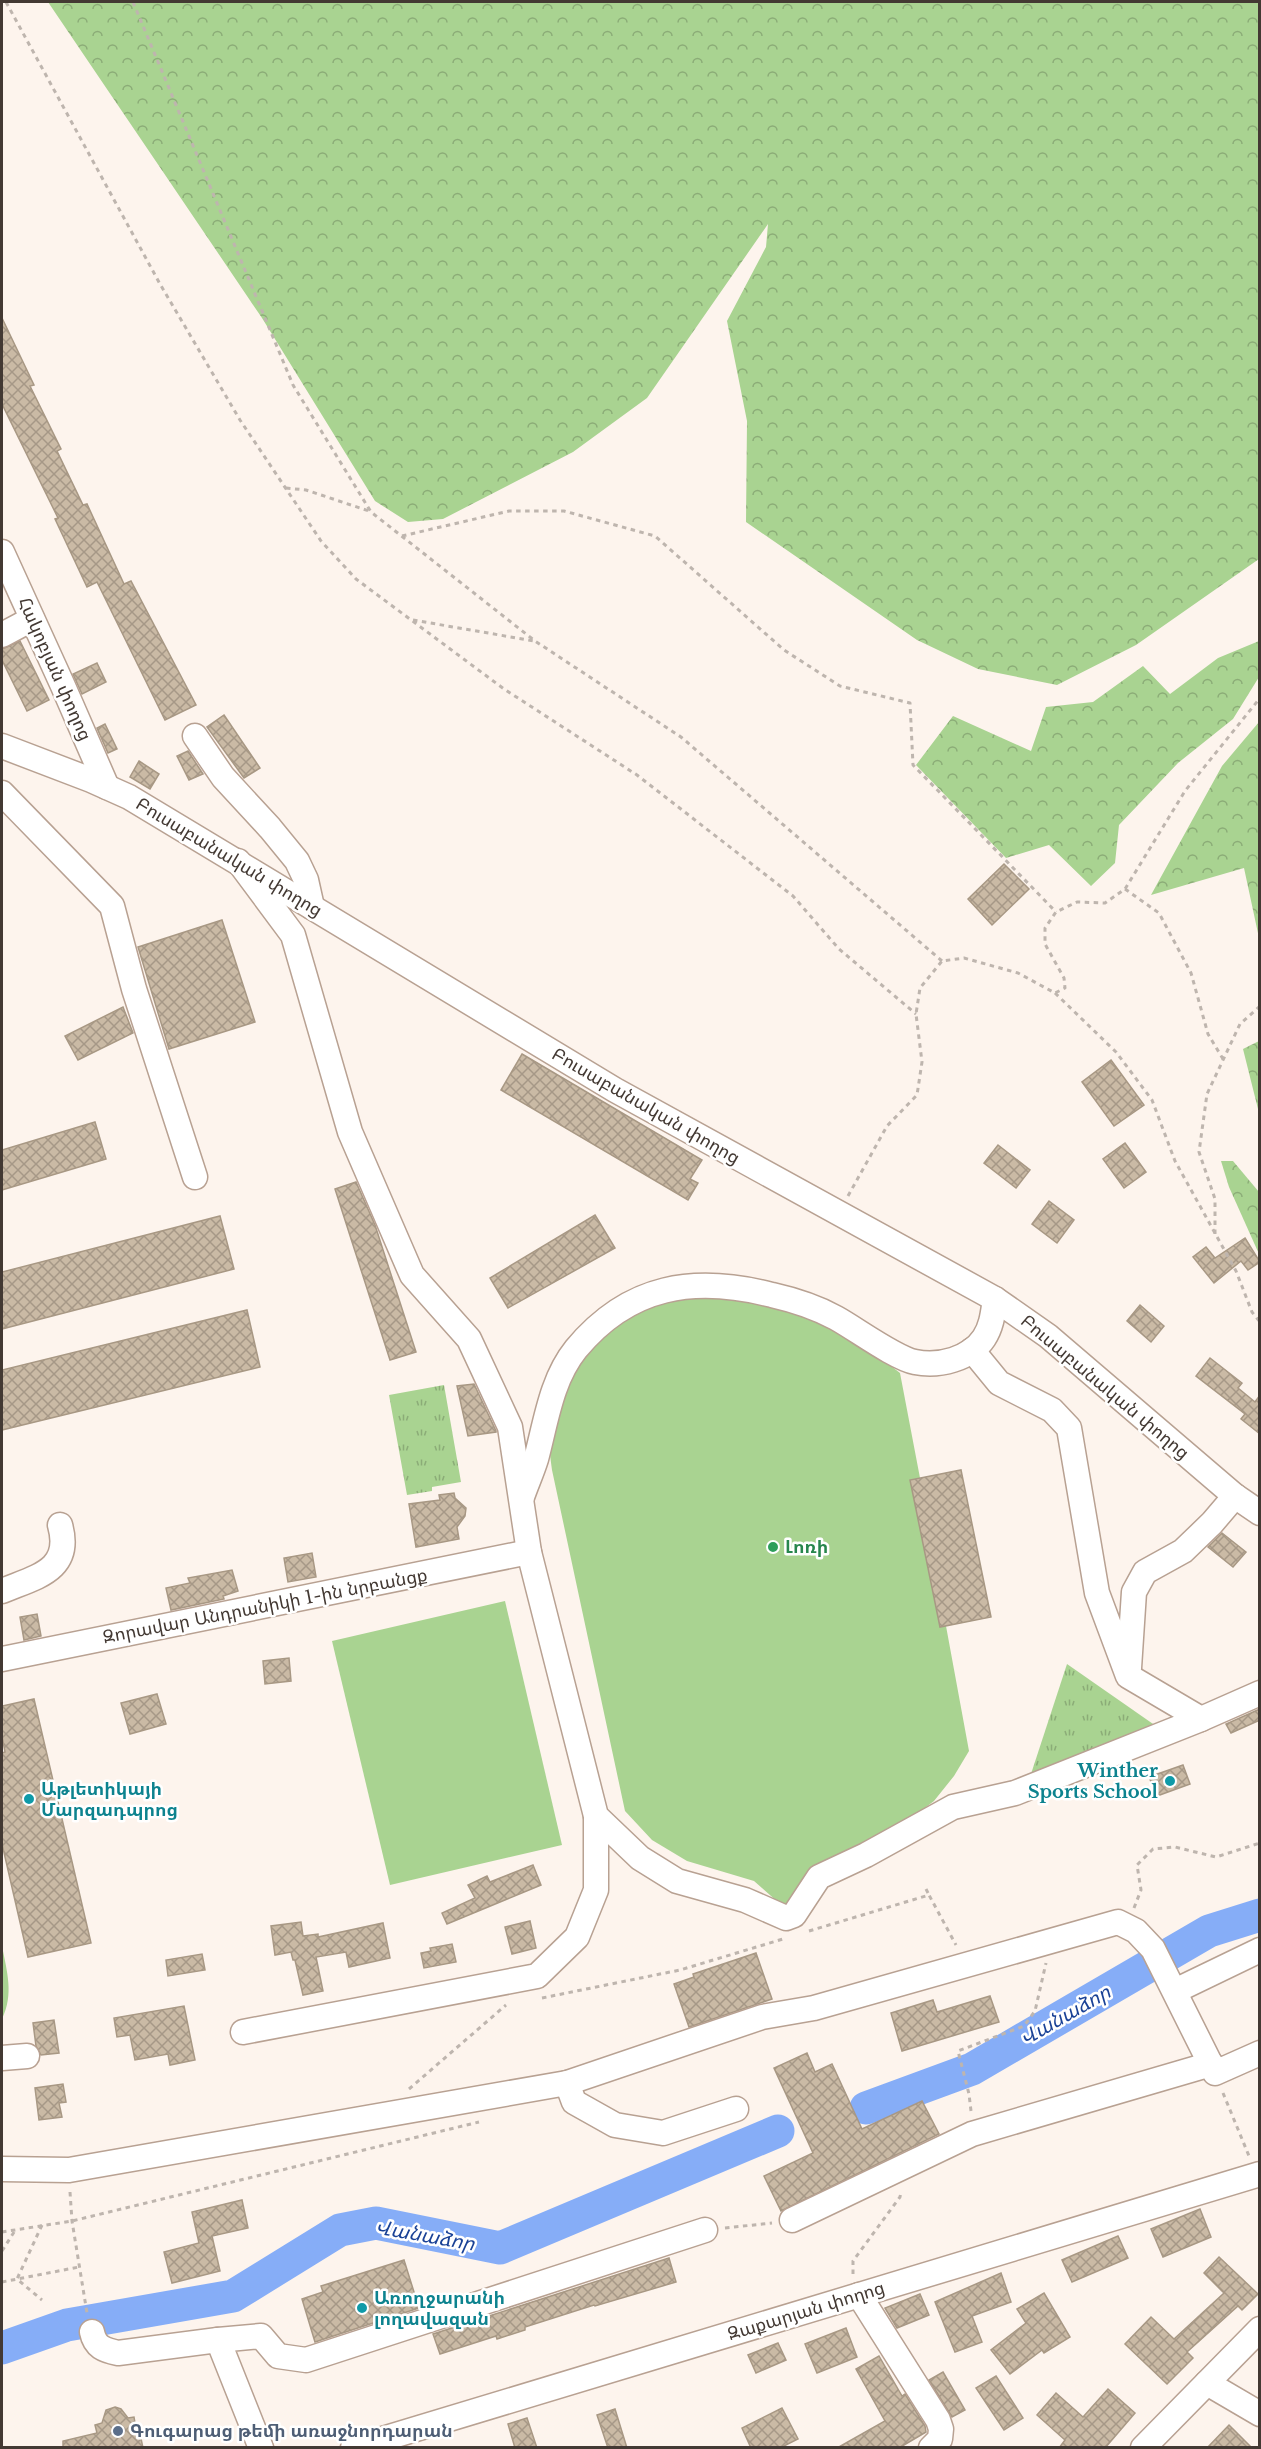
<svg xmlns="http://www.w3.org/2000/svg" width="1261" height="2449" font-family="'Libre Baskerville','Noto Sans Armenian',serif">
  <defs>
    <pattern id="grass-tufts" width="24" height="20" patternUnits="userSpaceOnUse" patternTransform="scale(1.5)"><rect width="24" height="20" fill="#a9d391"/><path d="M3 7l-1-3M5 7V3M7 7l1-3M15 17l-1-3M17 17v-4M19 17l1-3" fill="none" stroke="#8bac77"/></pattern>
    <pattern id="forest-crowns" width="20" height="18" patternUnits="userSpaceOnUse" patternTransform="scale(1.5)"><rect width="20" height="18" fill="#a9d391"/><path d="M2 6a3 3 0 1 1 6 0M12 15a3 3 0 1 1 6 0" fill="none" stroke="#8bac77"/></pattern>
    <pattern id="building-cross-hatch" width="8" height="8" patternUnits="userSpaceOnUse" patternTransform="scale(1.5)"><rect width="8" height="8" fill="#cabaa5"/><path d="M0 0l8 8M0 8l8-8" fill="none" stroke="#a69887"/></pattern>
  </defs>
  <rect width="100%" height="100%" fill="#fdf4ed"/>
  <g fill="url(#grass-tufts)">
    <polygon points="444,1385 461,1482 432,1487 432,1491 407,1495 389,1395"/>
    <polygon points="1067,1664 1156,1726 1030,1777"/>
  </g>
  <g fill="url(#forest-crowns)">
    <polygon points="48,2 1259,2 1259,559 1136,645 1057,685 978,669 917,640 746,522 747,421 727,321 766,247 768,224 647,398 573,452 443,519 408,522 375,501 262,318"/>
    <polygon points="1259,641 1259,677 1233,719 1178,763 1119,825 1115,863 1091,886 1049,845 1006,858 916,765 953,716 1031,751 1046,707 1093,702 1143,666 1170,694 1218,658"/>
    <polygon points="1259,722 1260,723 1259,938 1244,868 1151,895 1222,766"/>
    <polygon points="1259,1041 1259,1113 1243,1049"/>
    <polygon points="1221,1161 1233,1161 1259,1192 1259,1254 1229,1187"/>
  </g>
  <g fill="#a9d391">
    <path d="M719 1298C731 1298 744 1298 756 1300 807 1306 860 1342 900 1373L920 1478 961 1470 991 1617 946 1626 969 1751 954 1776 934 1801 788 1911 754 1881 687 1861 652 1840 625 1811 552 1470C551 1462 549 1451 550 1443 558 1388 590 1331 642 1308 666 1297 694 1299 719 1298Z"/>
    <polygon points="505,1601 562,1845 390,1885 332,1641"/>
    <path d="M2 1946C7 1972 14 1994 2 2019Z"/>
  </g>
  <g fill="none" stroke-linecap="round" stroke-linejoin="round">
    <g stroke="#86adf7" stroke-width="33">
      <polyline points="866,2108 972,2069 1209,1931 1260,1915"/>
      <polyline points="2,2348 67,2325 233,2296 340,2230 376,2223 500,2248 778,2131"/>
    </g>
  </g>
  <g fill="url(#building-cross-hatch)" stroke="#a89884" stroke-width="1.5">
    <polygon points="2,318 34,385 30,386 61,449 57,451 83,505 87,504 124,584 131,581 196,705 165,720 97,582 87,587 55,519 58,518 2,404"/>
    <polygon points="20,641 49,700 27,711 2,660 2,649"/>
    <polygon points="97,663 106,682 82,694 73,674"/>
    <polygon points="224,715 260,768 244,778 207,727"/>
    <polygon points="105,724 117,749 108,753 97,728"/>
    <polygon points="188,751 203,774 189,780 177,756"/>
    <polygon points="139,761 159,774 150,789 130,777"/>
    <polygon points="1004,864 1029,889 992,925 968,899"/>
    <polygon points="222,920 255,1022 169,1049 138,947"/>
    <polygon points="123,1007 133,1033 78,1060 65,1036"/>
    <polygon points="522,1054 702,1160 690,1179 698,1183 688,1200 501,1090"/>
    <polygon points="1111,1060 1144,1105 1114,1126 1082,1082"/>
    <polygon points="95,1122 106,1159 2,1190 2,1150"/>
    <polygon points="1125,1143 1146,1172 1124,1188 1103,1159"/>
    <polygon points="998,1145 1030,1170 1016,1188 984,1163"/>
    <polygon points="356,1182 375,1225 416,1352 390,1360 335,1189"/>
    <polygon points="1049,1201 1074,1220 1057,1243 1032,1224"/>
    <polygon points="595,1215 615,1248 508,1308 490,1278"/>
    <polygon points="220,1216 234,1269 2,1329 2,1272"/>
    <polygon points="1245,1238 1260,1262 1248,1270 1241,1261 1214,1283 1193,1257 1206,1247 1215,1258"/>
    <polygon points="1140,1305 1164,1326 1151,1342 1127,1321"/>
    <polygon points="247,1310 260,1367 2,1430 2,1370"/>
    <polygon points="1210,1358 1242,1383 1238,1388 1255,1402 1260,1395 1260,1434 1241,1419 1245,1414 1196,1376"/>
    <polygon points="474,1384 496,1431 496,1432 468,1436 457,1386"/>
    <polygon points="961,1470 991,1617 940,1627 910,1480"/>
    <polygon points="454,1493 455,1498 466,1508 465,1516 457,1527 459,1539 416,1547 409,1504 440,1500 439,1495"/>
    <polygon points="1222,1533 1246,1552 1233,1567 1208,1547"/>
    <polygon points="312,1553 316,1577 288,1582 284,1558"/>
    <polygon points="232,1570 238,1591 223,1596 224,1599 171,1610 166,1588 190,1583 188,1578"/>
    <polygon points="37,1614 41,1636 24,1640 20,1617"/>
    <polygon points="289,1658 291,1681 265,1684 263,1661"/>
    <polygon points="157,1694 166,1724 130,1734 121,1703"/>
    <polygon points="34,1699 91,1943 28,1957 2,1844 2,1753 5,1752 2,1736 2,1706"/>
    <polygon points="1260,1709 1260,1720 1231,1733 1226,1724"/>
    <polygon points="1183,1765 1190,1784 1157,1796 1149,1777"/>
    <polygon points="533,1865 541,1885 447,1924 442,1913 475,1898 468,1885 487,1876 490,1882"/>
    <polygon points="530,1921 536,1948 512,1954 505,1927"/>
    <polygon points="301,1922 303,1936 318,1934 318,1937 383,1923 390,1958 349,1967 346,1952 316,1957 323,1991 303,1995 295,1960 293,1960 291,1952 275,1955 271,1926"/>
    <polygon points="452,1944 456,1962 424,1968 421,1953 431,1951 430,1948"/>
    <polygon points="756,1953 772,1999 689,2027 674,1984 694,1977 693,1974"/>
    <polygon points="202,1954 205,1970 168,1976 166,1960"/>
    <polygon points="990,1996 999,2022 902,2051 891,2013 933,2000 937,2012"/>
    <polygon points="184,2006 195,2060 170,2065 168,2054 135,2060 130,2035 117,2037 114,2018"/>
    <polygon points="54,2020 59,2053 41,2055 36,2046 33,2023"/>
    <polygon points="807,2053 815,2072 832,2064 862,2129 922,2101 939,2134 781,2211 764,2176 813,2153 774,2068"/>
    <polygon points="63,2084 66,2102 59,2103 62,2117 39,2120 35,2088"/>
    <polygon points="242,2200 248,2228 212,2236 220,2271 172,2283 164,2252 199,2243 192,2212"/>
    <polygon points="1200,2209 1211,2237 1163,2257 1151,2229"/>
    <polygon points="1118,2236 1128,2258 1072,2282 1062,2260"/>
    <polygon points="1219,2257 1258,2294 1242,2310 1238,2306 1187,2352 1193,2358 1167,2384 1125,2344 1151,2317 1174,2339 1224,2293 1204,2273"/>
    <polygon points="669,2258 676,2282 595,2306 594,2305 525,2327 525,2330 497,2339 496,2336 440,2354 433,2334"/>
    <polygon points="404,2260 419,2308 315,2342 302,2299 323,2292 321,2286"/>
    <polygon points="1001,2273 1011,2302 972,2316 982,2342 955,2352 935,2302"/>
    <polygon points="1044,2293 1070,2337 1044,2353 1042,2350 1010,2374 991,2350 1026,2323 1017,2309"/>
    <polygon points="920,2294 929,2315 897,2328 885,2308"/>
    <polygon points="846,2328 857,2357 817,2373 805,2344"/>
    <polygon points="778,2343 786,2360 756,2373 748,2355"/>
    <polygon points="879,2356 902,2396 905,2394 925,2426 926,2432 899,2448 837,2448 885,2421 856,2369"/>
    <polygon points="943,2372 965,2410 952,2417 929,2380"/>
    <polygon points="996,2376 1023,2418 1004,2430 976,2388"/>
    <polygon points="1108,2389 1135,2413 1105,2448 1059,2448 1065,2440 1037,2415 1056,2393 1083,2417"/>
    <polygon points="115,2407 121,2409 128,2418 134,2417 136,2429 139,2429 143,2448 63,2448 63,2441 97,2433 95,2425 102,2423 106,2410"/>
    <polygon points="782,2408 798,2439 780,2448 751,2448 742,2428"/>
    <polygon points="615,2409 627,2448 608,2448 597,2415"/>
    <polygon points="527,2418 537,2448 515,2448 508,2424"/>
    <polygon points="1229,2425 1252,2448 1207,2448"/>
  </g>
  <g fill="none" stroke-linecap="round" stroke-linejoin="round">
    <defs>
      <g id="minor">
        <polyline points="2,552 63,686 107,787"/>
        <polyline points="2,635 32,619"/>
        <polyline points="195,736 223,777 270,828 297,861 306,880 312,907"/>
        <polyline points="2,746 91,780 129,797 615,1090 995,1299 1048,1336 1235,1496 1260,1513"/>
        <polyline points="2,793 112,906 134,989 195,1177"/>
        <polyline points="238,861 293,935 350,1132 412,1275 469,1339 510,1427 529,1552 596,1816 640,1858 677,1881 745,1900 786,1918 794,1915 819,1877 866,1855 953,1807 1015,1793 1201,1719"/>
        <polyline points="972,1350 999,1383 1052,1410 1069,1428 1097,1593 1128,1676 1201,1719 1260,1693"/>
        <path d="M522 1497C526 1485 532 1472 536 1459 546 1422 551 1380 576 1349 629 1285 694 1275 772 1295 794 1300 816 1307 836 1318 856 1329 895 1358 915 1362 939 1367 970 1359 984 1338 992 1326 993 1312 995 1299"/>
        <path d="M2 1591C35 1577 73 1571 60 1525"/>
        <polyline points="2,1659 529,1552"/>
        <polyline points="1129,1668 1134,1592 1145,1572 1183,1551 1212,1523 1235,1496"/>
        <polyline points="1175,1991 1260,1950"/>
        <polyline points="243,2032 537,1976 577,1937 596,1890 596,1816"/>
        <polyline points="2,2058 27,2056"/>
        <polyline points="567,2083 574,2102 615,2125 663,2133 736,2109"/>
        <polyline points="2,2169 69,2170 567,2083 762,2017 814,2008 1118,1922 1136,1931 1153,1949 1215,2073 1260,2053"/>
        <polyline points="792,2220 972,2134 1211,2064"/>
        <polyline points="859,2295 938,2420 941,2429 940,2439 931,2448"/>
        <path d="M92 2332C95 2347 104 2350 118 2353L218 2340"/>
        <polyline points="1207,2383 1260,2414"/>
        <polyline points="261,2448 218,2340 261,2336 278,2356 306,2360 705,2230"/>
        <polyline points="353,2448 1260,2174"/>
        <polyline points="1143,2448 1260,2329"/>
      </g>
    </defs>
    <use href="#minor" stroke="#b8a192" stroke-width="27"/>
    <g stroke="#beb5ae" stroke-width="3" stroke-dasharray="4.5 4.5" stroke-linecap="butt">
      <polyline points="6,2 160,284 240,420 321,541 356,579 504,689 637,775 793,896 839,949 916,1014"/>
      <polyline points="133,2 293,385 371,512 535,641 681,737 942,961"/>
      <polyline points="286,488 306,490 369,511"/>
      <polyline points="402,536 509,511 564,511 655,536 784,650 840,686 910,703 913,765 1056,912"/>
      <polyline points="413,620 534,641"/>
      <polyline points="1125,889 1159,913 1191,973 1208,1034 1223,1059"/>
      <polyline points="1055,993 1116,1052 1152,1100 1175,1161 1236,1271 1252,1312 1260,1322"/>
      <polyline points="848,1196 887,1126 917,1095 922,1062 916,1014 920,988 942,961 964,958 1018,973 1055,993 1065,988 1064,978 1045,944 1045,928 1056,912 1077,902 1105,903 1125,889 1185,791 1260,698"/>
      <polyline points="1215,1234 1215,1199 1199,1152 1207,1094 1240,1024 1260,1006"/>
      <polyline points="926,1889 929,1895"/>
      <polyline points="1134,1908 1141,1890 1137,1865 1153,1849 1175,1847 1216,1857 1260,1843"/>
      <polyline points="809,1931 929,1895 956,1945"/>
      <polyline points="542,1998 680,1970 783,1939"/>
      <polyline points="409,2089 506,2005"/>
      <polyline points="1223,2093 1249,2156"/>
      <polyline points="971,2111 969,2094 958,2051 1024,2026 1035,2011 1046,1963"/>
      <polyline points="70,2192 72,2221 87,2313"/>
      <polyline points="42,2225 17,2279 42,2300"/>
      <polyline points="725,2228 772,2223"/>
      <polyline points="2,2232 72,2221 479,2122"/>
      <polyline points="2,2251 16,2229"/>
      <polyline points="853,2274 853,2261 900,2197 901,2192"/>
      <polyline points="2,2282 79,2267"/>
    </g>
    <use href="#minor" stroke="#fff" stroke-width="24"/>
  </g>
  <circle fill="#2e9e5b" stroke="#fff" stroke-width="2" cx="773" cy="1547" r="6"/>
  <g fill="#0f9aa8" stroke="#fff" stroke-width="2">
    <circle cx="1170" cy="1781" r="6"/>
    <circle cx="29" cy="1799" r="6"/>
    <circle cx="362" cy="2308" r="6"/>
  </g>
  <circle fill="#5c6f8a" stroke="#fff" stroke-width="2" cx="118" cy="2431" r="6"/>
  <g text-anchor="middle" stroke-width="5" stroke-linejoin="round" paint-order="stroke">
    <g font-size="18" fill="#433933" stroke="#fff">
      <text transform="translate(55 669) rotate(66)" y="6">Հակոբյան փողոց</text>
      <text transform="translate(229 857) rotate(31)" y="6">Բուսաբանական փողոց</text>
      <text transform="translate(646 1106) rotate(30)" y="6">Բուսաբանական փողոց</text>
      <text transform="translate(1105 1387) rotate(40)" y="6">Բուսաբանական փողոց</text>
      <text transform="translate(265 1606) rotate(-11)" y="6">Զորավար Անդրանիկի 1-ին նրբանցք</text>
      <text transform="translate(806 2311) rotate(-17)" y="6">Զաքարյան փողոց</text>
    </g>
    <g font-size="18" font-weight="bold" fill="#27864d" stroke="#fff" text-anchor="start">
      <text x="785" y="1553">Լոռի</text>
    </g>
    <g font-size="18" font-weight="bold" fill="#0d838f" stroke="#fff" text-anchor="start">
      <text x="1158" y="1777" text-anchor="end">Winther<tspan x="1158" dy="21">Sports School</tspan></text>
      <text x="41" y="1795">Աթլետիկայի<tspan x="41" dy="21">Մարզադպրոց</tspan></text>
      <text x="374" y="2304">Առողջարանի<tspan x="374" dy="21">լողավազան</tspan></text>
    </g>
    <g font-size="18" font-weight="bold" fill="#4e5e75" stroke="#fff" text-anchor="start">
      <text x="130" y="2437">Գուգարաց թեմի առաջնորդարան</text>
    </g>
    <g font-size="20" font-style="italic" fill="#1a4296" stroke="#fff">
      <text transform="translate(1065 2015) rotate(-30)" y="7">Վանաձոր</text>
      <text transform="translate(425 2235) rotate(10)" y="7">Վանաձոր</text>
    </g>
  </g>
  <rect width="1261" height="2449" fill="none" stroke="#433933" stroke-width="6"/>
</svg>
